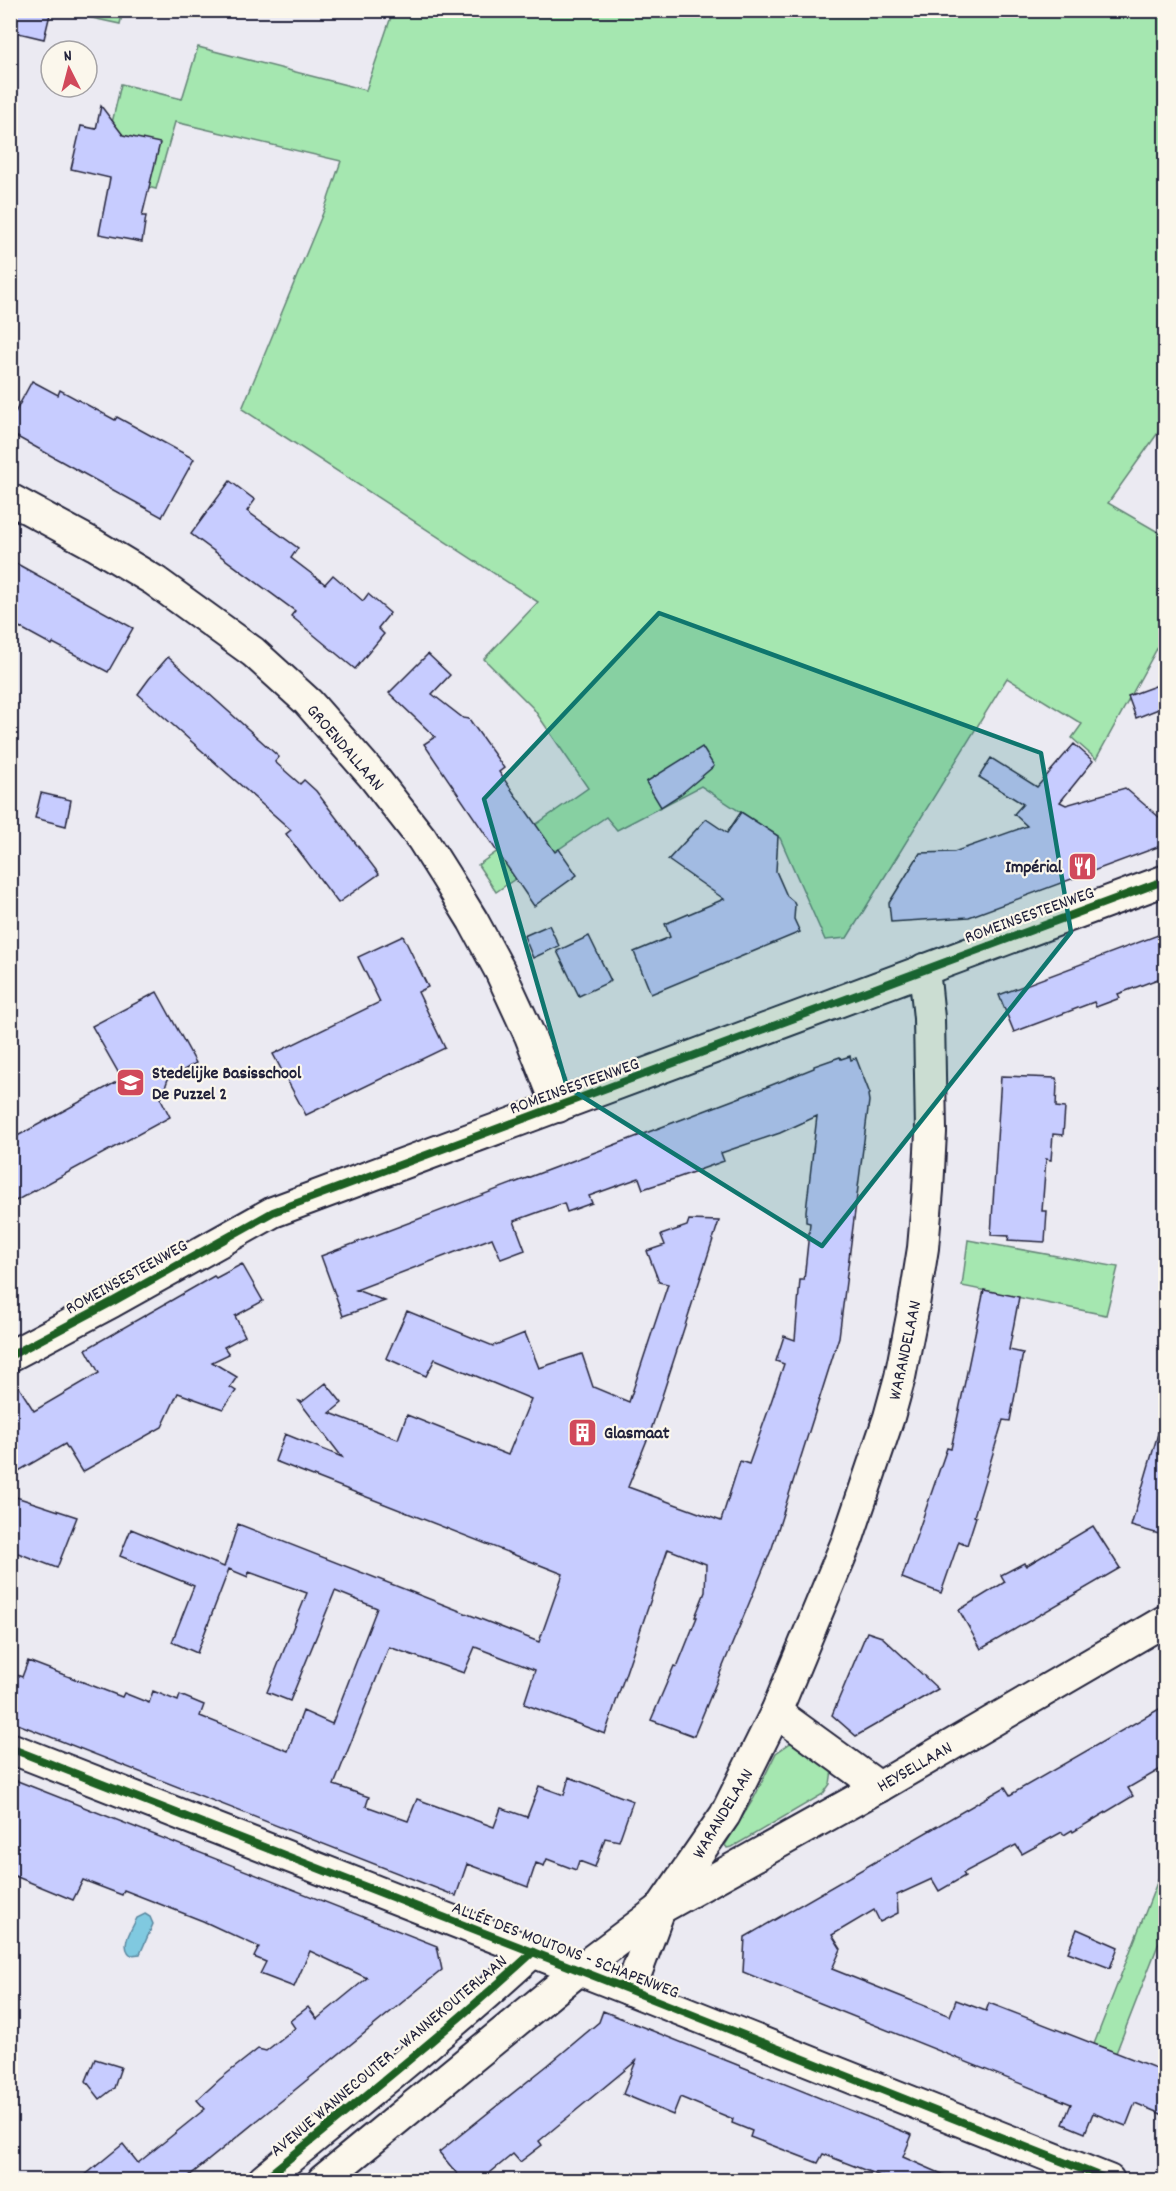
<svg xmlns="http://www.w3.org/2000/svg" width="1176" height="2191" font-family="Dekko,sans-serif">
  <rect width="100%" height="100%" fill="#ebeaf2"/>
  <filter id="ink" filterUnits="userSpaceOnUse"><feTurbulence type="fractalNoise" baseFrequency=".0167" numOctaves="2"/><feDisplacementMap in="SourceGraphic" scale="12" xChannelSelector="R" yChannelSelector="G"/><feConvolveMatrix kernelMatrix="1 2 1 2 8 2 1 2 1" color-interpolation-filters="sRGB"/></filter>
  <g filter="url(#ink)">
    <g fill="#a5e7b0" stroke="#648476" stroke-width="1.5">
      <polygon points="60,11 123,11 120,24"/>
      <polygon points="393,11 1165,11 1165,423 1108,503 1165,536 1165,634 1096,759 1072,738 1082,724 1007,678 847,938 825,940 780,838 701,786 617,830 606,817 496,892 478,865 588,788 533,708 484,659 538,602 242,409 325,208 341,161 175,122 156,189 100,175 121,84 182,99 198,47 366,90"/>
      <polygon points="968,1240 1118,1267 1106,1315 962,1286"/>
      <polygon points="792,1742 832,1770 830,1784 823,1794 732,1847 727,1848 725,1845 754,1798 776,1753"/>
      <polygon points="1165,1862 1165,1927 1116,2053 1094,2044"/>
    </g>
    <path fill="#80c9e0" stroke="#5a869e" stroke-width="1.5" d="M145 1914 150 1917 153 1924 140 1954 131 1955C119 1946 132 1929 137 1918Z"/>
    <g fill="#c7ccff" stroke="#22223b" stroke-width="1.5">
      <polygon points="10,10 51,10 44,39 10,31"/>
      <polygon points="101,106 123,135 160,143 142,216 146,216 142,242 99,234 110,178 71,169 81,126 96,129"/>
      <polygon points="32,381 58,395 60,390 115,420 117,417 194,459 162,517 10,433 10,422"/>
      <polygon points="230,481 255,500 247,511 298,548 291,558 325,584 333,575 363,601 368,594 390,613 378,628 384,634 355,669 291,616 295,611 191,534"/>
      <polygon points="10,560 133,628 108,672 53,643 52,645 10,622"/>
      <polygon points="428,654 450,675 432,694 463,718 469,719 504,768 499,772 555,852 559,849 577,875 534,906 424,744 435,737 389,693"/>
      <polygon points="168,657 279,757 275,762 300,784 304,780 316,791 379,874 338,903 286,834 291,830 138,694 149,679"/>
      <polygon points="1166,682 1166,706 1136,718 1128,696"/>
      <polygon points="1074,744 1093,761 1060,802 1066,805 1125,788 1166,823 1166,844 969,917 891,922 889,903 920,853 954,852 1027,826 1014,814 1023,804 979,777 991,758 1037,787"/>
      <polygon points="702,747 714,766 681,794 661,807 646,782"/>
      <polygon points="41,793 71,800 66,826 35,818"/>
      <polygon points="741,812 778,836 776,871 787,896 793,901 795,905 794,919 800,932 651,994 634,952 670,937 665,924 724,899 668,860 706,819 727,833"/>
      <polygon points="549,925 559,946 533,958 524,936"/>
      <polygon points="1166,932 1166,976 1118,994 1120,998 1096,1007 1094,1002 1014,1032 999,995"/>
      <polygon points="403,936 428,987 418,992 445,1048 306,1115 273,1054 380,1002 358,957"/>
      <polygon points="589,936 611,981 579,996 557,951"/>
      <polygon points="157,992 196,1063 168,1079 161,1099 170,1117 10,1204 10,1140 122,1079 92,1026"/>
      <polygon points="850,1056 851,1060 856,1058 870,1094 868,1095 869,1101 839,1337 772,1548 694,1736 651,1720 674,1666 677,1667 697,1617 695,1617 705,1592 706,1564 668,1549 605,1734 524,1704 535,1670 475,1647 464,1673 389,1647 334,1785 369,1797 366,1806 408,1821 417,1799 494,1827 501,1808 527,1817 539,1786 564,1795 569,1777 633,1801 619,1841 605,1838 595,1867 579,1861 576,1870 547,1859 544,1866 536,1863 528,1887 467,1864 456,1896 10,1721 10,1672 22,1677 28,1661 122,1697 124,1693 149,1703 153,1691 178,1701 180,1695 204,1705 200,1716 288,1751 303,1711 332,1724 377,1608 335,1591 290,1701 267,1692 307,1593 249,1572 248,1577 229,1569 197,1653 172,1642 194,1586 120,1556 131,1529 224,1567 238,1524 539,1642 563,1574 275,1461 285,1434 342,1457 299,1401 302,1402 326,1383 342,1403 330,1413 398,1439 407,1415 508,1455 531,1399 435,1359 426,1376 386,1358 407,1311 493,1346 525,1333 539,1368 582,1354 593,1387 629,1402 668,1284 659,1282 647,1251 665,1245 661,1235 687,1226 689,1220 719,1221 651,1430 628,1487 721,1521 740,1461 749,1464 767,1414 784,1364 776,1361 784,1336 795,1340 800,1280 804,1280 810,1223 806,1222 806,1211 817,1116 780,1133 721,1153 724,1161 674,1179 643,1189 639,1178 589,1196 592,1203 567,1212 564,1203 514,1221 525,1250 501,1259 492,1238 356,1290 385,1301 343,1316 321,1256 754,1092 814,1068 814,1066 840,1057 841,1059"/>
      <polygon points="1001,1076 1056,1078 1057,1082 1056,1107 1065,1108 1063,1135 1053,1134 1051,1160 1046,1159 1042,1211 1047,1211 1045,1242 1008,1240 1009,1236 991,1235"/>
      <polygon points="242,1264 263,1301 235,1316 245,1336 224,1347 229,1354 212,1362 237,1377 230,1387 236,1391 223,1409 178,1393 162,1427 82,1472 65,1444 10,1476 10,1373 34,1411 99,1373 86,1349 214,1276 216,1278"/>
      <polygon points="984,1290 1019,1297 1009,1350 1023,1353 1010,1421 1003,1420 974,1516 976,1517 967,1545 959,1541 941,1593 902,1578 947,1448 951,1449"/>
      <polygon points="1159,1430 1166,1431 1166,1536 1131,1526"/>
      <polygon points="10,1495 77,1517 57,1568 10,1550"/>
      <polygon points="1093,1526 1120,1568 981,1649 959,1610 1005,1582 1001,1575 1024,1563 1026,1566"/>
      <polygon points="867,1632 882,1637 938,1689 856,1736 832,1715"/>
      <polygon points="1166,1705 1166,1766 1128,1788 1133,1796 1073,1832 1072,1830 1064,1835 1062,1832 1022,1854 1016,1845 963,1873 965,1876 939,1891 932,1879 897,1895 898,1913 880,1922 874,1910 832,1935 841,1949 832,1969 950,2016 956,2000 986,2011 989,2003 1166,2072 1166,2116 1135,2103 1126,2126 1093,2113 1085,2133 1063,2124 1071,2104 743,1972 745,1937 1005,1787 1010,1795"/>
      <polygon points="10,1778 437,1946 442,1970 183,2181 78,2181 123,2144 138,2163 205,2109 197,2100 220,2079 258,2049 266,2051 295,2028 290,2021 308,2007 317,2019 367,1978 310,1951 294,1987 260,1974 266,1962 254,1957 259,1947 203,1921 124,1890 122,1895 83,1880 73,1900 10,1874"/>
      <polygon points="1077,1929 1118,1947 1110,1968 1068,1952"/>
      <polygon points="603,2011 912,2135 903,2157 958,2181 893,2181 823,2154 818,2163 750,2137 752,2131 732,2123 733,2119 680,2097 673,2115 623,2094 636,2061 539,2141 542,2145 520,2162 513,2154 480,2181 463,2181 439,2152 548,2065 599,2022"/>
      <polygon points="95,2059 121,2067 114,2088 100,2099 86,2081"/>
    </g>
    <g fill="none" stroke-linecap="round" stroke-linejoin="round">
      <defs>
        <g id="minor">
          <polyline points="10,499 95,545 155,581 253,652 308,702 372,775 422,839 446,877 473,921 500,971 530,1036 558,1107"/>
          <polyline points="10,1356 112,1302 273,1212 1166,880"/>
          <polyline points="776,1712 879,1787"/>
          <polyline points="10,1748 630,1990 1109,2180"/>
          <polyline points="630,1990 660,1909 725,1815 776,1712 847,1541 889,1417 900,1377 913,1311 923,1248 928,1190 931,1132 929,1018 924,969"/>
          <path d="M263 2180C354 2105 446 2032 533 1952"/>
          <polyline points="323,2180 579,1970 660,1909 879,1787 1166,1620"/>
        </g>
      </defs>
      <use href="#minor" stroke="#22223b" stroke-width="34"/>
      <use href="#minor" stroke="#fbf7ec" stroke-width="30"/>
      <defs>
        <g id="cycleway">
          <polyline points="10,1356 112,1302 273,1212 1166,880"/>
          <polyline points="10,1748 630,1990 1109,2180"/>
          <path d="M263 2180C354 2105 446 2032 533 1952"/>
        </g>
      </defs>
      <use href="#cycleway" stroke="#fbf7ec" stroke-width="11"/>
      <use href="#cycleway" stroke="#1b5e20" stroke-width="8"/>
    </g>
  </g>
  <path fill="#0f766e" fill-opacity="0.2" stroke="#0f766e" stroke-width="4.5" stroke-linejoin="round" d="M659 613 1041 753 1071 932 822 1246 567 1087 484 799Z"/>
  <defs>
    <symbol id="restaurant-square" viewBox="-11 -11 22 22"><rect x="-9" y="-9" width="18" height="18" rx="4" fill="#d1495b" stroke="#fbf7ec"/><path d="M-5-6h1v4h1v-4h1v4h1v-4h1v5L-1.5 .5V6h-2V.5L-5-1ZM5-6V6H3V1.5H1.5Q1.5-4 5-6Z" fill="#fff"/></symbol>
    <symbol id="school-square" viewBox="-11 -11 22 22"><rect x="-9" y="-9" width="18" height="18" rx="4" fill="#d1495b" stroke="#fbf7ec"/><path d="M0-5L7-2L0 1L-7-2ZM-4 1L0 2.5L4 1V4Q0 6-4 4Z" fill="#fff"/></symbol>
    <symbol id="building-square" viewBox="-11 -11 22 22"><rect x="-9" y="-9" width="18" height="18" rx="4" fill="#d1495b" stroke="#fbf7ec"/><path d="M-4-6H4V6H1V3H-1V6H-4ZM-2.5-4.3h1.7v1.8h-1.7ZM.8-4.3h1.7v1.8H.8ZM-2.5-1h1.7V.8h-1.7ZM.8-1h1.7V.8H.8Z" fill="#fff"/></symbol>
  </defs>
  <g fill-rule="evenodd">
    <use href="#restaurant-square" x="1066" y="850" width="33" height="33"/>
    <use href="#school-square" x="114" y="1066" width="33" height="33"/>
    <use href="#building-square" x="566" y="1416" width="33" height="33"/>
  </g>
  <g text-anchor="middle" stroke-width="4.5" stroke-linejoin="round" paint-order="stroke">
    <g font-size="18" fill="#22223b" stroke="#fbf7ec">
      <text transform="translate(346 747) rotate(49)" y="6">GROENDALLAAN</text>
      <text transform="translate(1029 914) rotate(-20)" y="6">ROMEINSESTEENWEG</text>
      <text transform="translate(574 1085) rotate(-20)" y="6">ROMEINSESTEENWEG</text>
      <text transform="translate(126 1276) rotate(-29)" y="6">ROMEINSESTEENWEG</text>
      <text transform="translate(904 1350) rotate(-78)" y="6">WARANDELAAN</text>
      <text transform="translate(914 1766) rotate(-30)" y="6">HEYSELLAAN</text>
      <text transform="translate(722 1813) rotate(-59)" y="6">WARANDELAAN</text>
      <text transform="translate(566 1949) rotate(21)" y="6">ALLÉE DES MOUTONS - SCHAPENWEG</text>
      <text transform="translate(388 2055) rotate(-40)" y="6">AVENUE WANNECOUTER - WANNEKOUTERLAAN</text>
    </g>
    <g font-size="18" font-weight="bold" fill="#22223b" stroke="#fbf7ec" text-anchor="start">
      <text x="1062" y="872" text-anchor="end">Impérial</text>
      <text x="152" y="1078">Stedelijke Basisschool<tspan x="152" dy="21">De Puzzel 2</tspan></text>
      <text x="604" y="1438">Glasmaat</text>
    </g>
  </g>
  <rect width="1176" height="2191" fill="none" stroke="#fbf7ec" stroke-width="36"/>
  <rect x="18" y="18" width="1140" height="2155" fill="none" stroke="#22223b" stroke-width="2" filter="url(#ink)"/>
  <g transform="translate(69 69) rotate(354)"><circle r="28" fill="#fbf7ec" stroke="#a4a2a5" stroke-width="1.5"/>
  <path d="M0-4.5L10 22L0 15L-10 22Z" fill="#d1495b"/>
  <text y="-9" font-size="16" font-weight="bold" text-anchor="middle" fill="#22223b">N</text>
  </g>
</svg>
